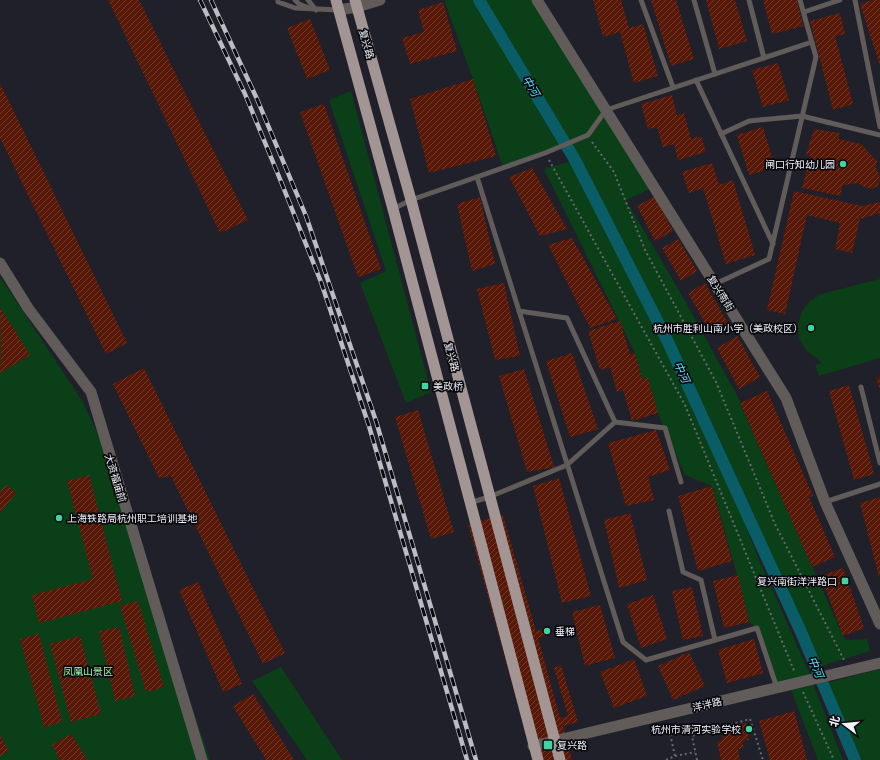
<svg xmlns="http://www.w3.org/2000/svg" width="880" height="760" font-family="Overpass,'Noto Sans SC',sans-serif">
  <defs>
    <pattern id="building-hatch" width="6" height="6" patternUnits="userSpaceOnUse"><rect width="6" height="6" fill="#581807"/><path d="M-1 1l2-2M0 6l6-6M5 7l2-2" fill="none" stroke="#703a2c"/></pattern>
  </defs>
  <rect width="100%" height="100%" fill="#1f202a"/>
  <g fill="#0b3f17">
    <polygon points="444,0 473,0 560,147 503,167 473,79"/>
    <polygon points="484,0 537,0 650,189 626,200 684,299 740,401 740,404 843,636 846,640 867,639 870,651 822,666 711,421 649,294 574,150"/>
    <polygon points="351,91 431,392 406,403 360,283 386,271 329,100"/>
    <polygon points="575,160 633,273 702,416 759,560 812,679 777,688 757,628 749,622 742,593 712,486 685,475 642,378 635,353 544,169"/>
    <polygon points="0,277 83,402 110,461 210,760 0,760"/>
    <polygon points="880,279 880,358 819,376 815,365 822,363 806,350 799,338 798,325 802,311 810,301 821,294"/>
    <polygon points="281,667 342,760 307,760 252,681"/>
    <polygon points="880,669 880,760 862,760 827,683"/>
    <polygon points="813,684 843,760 818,760 791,690"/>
  </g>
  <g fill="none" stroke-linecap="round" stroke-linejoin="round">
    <polyline stroke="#0a5d67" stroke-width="12" points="479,0 575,160 668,342 801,632 855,760"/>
  </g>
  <g fill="url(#building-hatch)">
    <polygon points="108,0 139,0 248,220 220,233"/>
    <polygon points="593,0 621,0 629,28 643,24 658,76 634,83 620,32 603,37"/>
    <polygon points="651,0 676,0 694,59 671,66"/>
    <polygon points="706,0 735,0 747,41 719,49"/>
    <polygon points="763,0 797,0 803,26 772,34"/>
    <polygon points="872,0 880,0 880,66 860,4"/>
    <polygon points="443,2 457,51 410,64 402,38 424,32 418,10"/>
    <polygon points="840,13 845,34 835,36 853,104 833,110 810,21"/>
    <polygon points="310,19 330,70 307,79 287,28"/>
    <polygon points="778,63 789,100 763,107 752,70"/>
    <polygon points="473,79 496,156 429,173 410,99"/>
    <polygon points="0,83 127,343 106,354 0,138"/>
    <polygon points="672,95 677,115 684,113 691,139 701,136 706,152 678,160 674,144 663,147 657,127 648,129 641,104"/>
    <polygon points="324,104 381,269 358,277 300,112"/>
    <polygon points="763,127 775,167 749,175 737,135"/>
    <polygon points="814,129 839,133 839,139 861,144 877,161 876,168 879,174 880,181 877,186 872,189 864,187 858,183 843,185 840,196 802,188 811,156 806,155"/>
    <polygon points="712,163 719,185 733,180 755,255 726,264 703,188 689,193 682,172"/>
    <polygon points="532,168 567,229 540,236 509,177"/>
    <polygon points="794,191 862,206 880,202 880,213 860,219 852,253 835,249 840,223 807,215 785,314 767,310"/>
    <polygon points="655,196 673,231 655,241 637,206"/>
    <polygon points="480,197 495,264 472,271 457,204"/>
    <polygon points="572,238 617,319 590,328 548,245"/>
    <polygon points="678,239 697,271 681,281 662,248"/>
    <polygon points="504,283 520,356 495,360 477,289"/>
    <polygon points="705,283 729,325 712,335 688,293"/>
    <polygon points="0,307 30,355 0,373 1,352"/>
    <polygon points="620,321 630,354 635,353 642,378 648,378 658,413 632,421 623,390 617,392 610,367 600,370 588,331"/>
    <polygon points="737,336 760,377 739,389 717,348"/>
    <polygon points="572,353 598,429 570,437 546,361"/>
    <polygon points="144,368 285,653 263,664 171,476 159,478 113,384"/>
    <polygon points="524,369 554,467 527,472 499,376"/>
    <polygon points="880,377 880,390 876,378"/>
    <polygon points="849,385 874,474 854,480 829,391"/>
    <polygon points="767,391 813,496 809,497 835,557 812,567 740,403"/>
    <polygon points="418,410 454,532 431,539 395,417"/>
    <polygon points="656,430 670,470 648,477 654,500 626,506 608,443"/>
    <polygon points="89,475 122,601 39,623 32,595 93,579 67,481"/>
    <polygon points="559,478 591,596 562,603 533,486"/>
    <polygon points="6,485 16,493 0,513 0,492"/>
    <polygon points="712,486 732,561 698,571 678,496"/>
    <polygon points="880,497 880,576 879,577 860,503"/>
    <polygon points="630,513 647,580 619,588 604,520"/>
    <polygon points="503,515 536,631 549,628 552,634 538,638 560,718 568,716 554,668 561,665 578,722 563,726 572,760 533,760 468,524"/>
    <polygon points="843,568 864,628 843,636 821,576"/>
    <polygon points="738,575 749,622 724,628 713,581"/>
    <polygon points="198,582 242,684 223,692 179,590"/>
    <polygon points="692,587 703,636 683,640 672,591"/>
    <polygon points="653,595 667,639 641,648 627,604"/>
    <polygon points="138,601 164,687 146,692 120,606"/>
    <polygon points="600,605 615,658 585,666 572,612"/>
    <polygon points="119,627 135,696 115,701 99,631"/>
    <polygon points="39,634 62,722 44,727 20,639"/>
    <polygon points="80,636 101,714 71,722 50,644"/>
    <polygon points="754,639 763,673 727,683 718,650"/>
    <polygon points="689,652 705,686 673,700 658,666"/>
    <polygon points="634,659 647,696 614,708 600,672"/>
    <polygon points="253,694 294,760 266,760 233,706"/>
    <polygon points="794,711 807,760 770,760 759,721"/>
    <polygon points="746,723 749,740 742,741 744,748 738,749 740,760 721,760 717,742 722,740 723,735 728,730 735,729 734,725"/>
    <polygon points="71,734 87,759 85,760 60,760 52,745"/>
    <polygon points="0,735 9,751 0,756"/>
  </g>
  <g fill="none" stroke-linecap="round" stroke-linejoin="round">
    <g stroke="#676871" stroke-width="2" stroke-dasharray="2 3" stroke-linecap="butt">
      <polyline points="592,142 614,172 645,250 716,382 775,524 844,660"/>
      <polyline points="549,160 685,405 795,673"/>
      <polyline points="803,692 834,760"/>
      <polyline points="675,756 695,752"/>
      <polyline points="666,760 675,756 668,725"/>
      <polyline points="697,760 692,736 750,719 763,760"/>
    </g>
    <g stroke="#615b5a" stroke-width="5">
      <polyline points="278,0 278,2 295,8 339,10"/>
      <polyline points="295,0 299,4 309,8"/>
      <polyline points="308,0 316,10"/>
      <polyline points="641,0 673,87"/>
      <polyline points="694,0 715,74"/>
      <polyline points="749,0 764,58"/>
      <polyline points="855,0 880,127"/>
      <polyline points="804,12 840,0"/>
      <polyline points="696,80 773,244"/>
      <polyline points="721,134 749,121 802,116 880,135"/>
      <polyline points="477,177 623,642 646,660 757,628 777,688"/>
      <polyline points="393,209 411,200 545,153 588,135 606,110 812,42"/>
      <polyline points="715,284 769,259 816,57 800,0"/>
      <polyline points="519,311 567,318 615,422 665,428 681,482"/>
      <polyline points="861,387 880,463"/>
      <polyline points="825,502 880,484"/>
      <polyline points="469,503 489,497 567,465 615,422"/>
      <polyline points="669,511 683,572 701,580 715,640"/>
    </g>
    <g stroke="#615b5a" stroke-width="11">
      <polyline points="537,0 786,398 825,502 880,624"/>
      <polyline points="339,10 357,7 380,0"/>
      <polyline points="0,263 28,308 91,392 202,760"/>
      <polyline points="533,746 880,663"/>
    </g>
    <g stroke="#a29594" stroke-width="11">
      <polyline points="336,0 393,209 538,760"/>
      <polyline points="355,0 411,200 560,760"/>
    </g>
    <defs>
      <g id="rail">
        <polyline points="200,0 245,94 282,184 321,282 369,426 467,760"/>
        <polyline points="211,0 257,99 306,216 376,421 476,760"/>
      </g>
    </defs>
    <use href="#rail" stroke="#bbbcc4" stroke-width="4.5"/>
    <use href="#rail" stroke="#0a0a0e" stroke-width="3" stroke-dasharray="9" stroke-linecap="butt"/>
  </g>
  <g fill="#42d4a0" stroke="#0a0a0e" stroke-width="1.5">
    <circle cx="843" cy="164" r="4"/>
    <circle cx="811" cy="328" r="4"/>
    <rect x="421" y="382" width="8" height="8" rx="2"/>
    <circle cx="59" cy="518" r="4"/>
    <rect x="841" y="577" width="8" height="8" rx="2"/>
    <circle cx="547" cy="631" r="4"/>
    <circle cx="749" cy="729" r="4"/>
    <rect x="543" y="740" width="10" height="10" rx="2"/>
  </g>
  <g text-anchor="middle" stroke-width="3.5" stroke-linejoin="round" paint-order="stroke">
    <g font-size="10" fill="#f2f3fa" stroke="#0a0a0e">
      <text transform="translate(367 44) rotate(74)" y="4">复兴路</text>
      <text transform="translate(721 293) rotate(58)" y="4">复兴南街</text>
      <text transform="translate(452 357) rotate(75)" y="4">复兴路</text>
      <text transform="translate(116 478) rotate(73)" y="4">大资福庙前</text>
      <text transform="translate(707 704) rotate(-13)" y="4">洋泮路</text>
    </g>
    <g font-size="10" fill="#f2f3fa" stroke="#0a0a0e" text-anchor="end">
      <text x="835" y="168">闸口行知幼儿园</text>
      <text x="803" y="332">杭州市胜利山南小学（美政校区）</text>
      <text x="433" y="390" text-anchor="start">美政桥</text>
      <text x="67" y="522" text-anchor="start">上海铁路局杭州职工培训基地</text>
      <text x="837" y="585">复兴南街洋泮路口</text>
      <text x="555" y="635" text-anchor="start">垂梯</text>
      <text x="741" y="733">杭州市清河实验学校</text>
      <text x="557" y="749" text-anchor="start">复兴路</text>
    </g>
    <g font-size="10" fill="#95f7a0" stroke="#0a0a0e">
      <text x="88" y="675">凤凰山景区</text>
    </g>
    <g font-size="11" font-style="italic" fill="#5be6f9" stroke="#0a0a0e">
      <text transform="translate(531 86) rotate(59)" y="4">中河</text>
      <text transform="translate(682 372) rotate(65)" y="4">中河</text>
      <text transform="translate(816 667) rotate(67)" y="4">中河</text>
    </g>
  </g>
  <g transform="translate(844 724) rotate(286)" stroke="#0a0a0e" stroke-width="3" paint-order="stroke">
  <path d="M0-3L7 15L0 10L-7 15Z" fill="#f2f3fa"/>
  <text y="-6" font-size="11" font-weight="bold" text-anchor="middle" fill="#f2f3fa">北</text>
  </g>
</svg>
